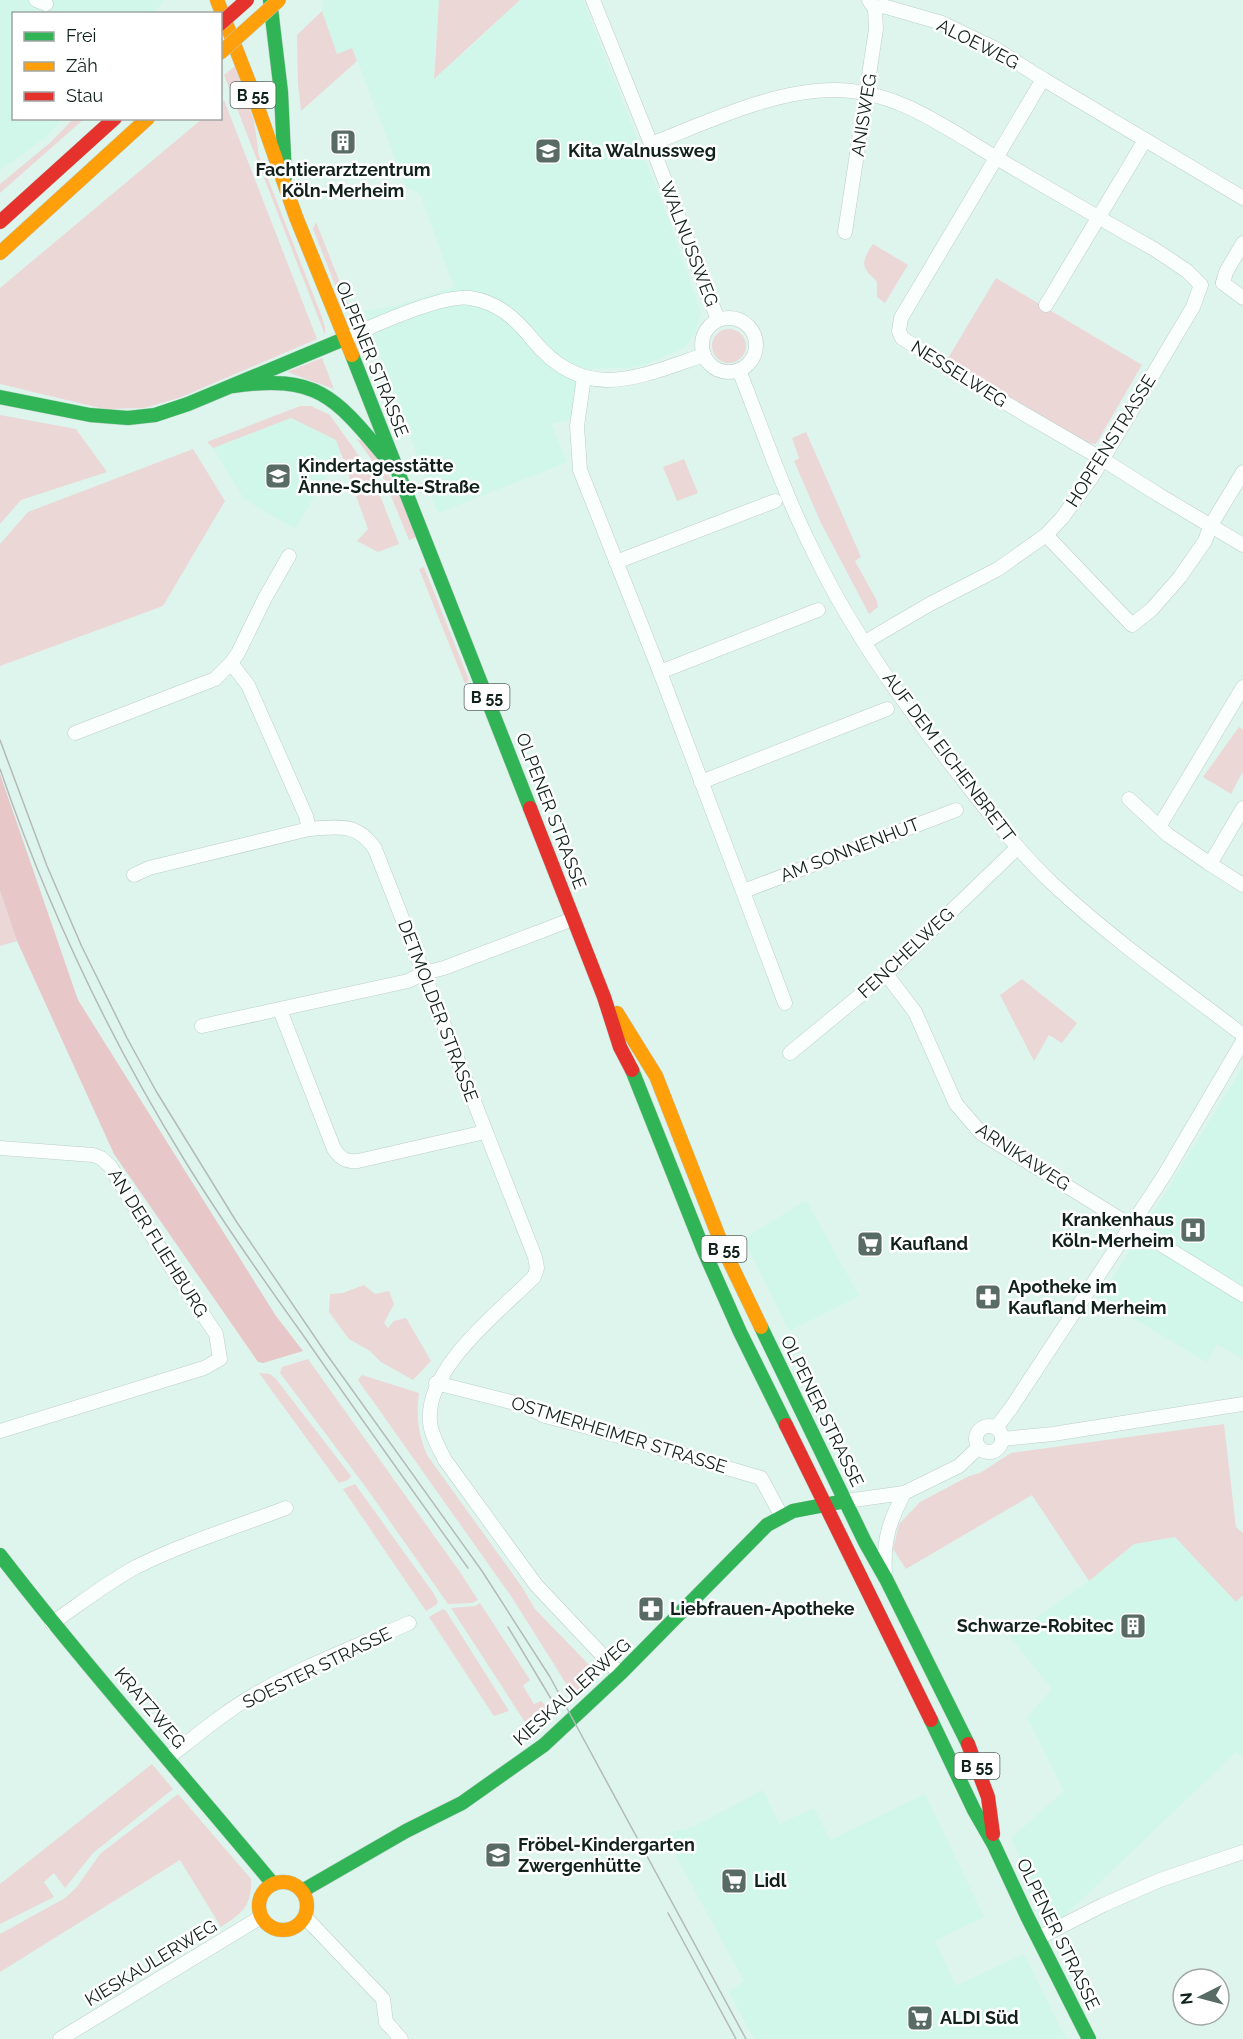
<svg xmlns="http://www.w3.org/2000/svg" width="1243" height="2039" font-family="Raleway,sans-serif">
  <rect width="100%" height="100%" fill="#def5ed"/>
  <g fill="#d0f7e9">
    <polygon points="0,0 164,0 154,13 14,14 14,118 62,119 46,137 0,170"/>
    <polygon points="323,0 439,0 433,74 465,52 520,0 583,0 671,226 701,313 695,333 684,348 649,363 629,368 577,369 579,403 569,420 551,424 567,462 438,513 364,311 396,306 454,287 420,194 406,187 353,49 337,54 322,11"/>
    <polygon points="291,418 336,440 340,452 295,529 244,499 213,448"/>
    <polygon points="1243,1067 1243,1359 1217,1344 1207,1362 1100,1299"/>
    <polygon points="806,1200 859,1296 789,1331 744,1239"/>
    <polygon points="1236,1527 1243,1533 1243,1756 1236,1752 1052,1928 1011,1838 1064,1791 1027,1717 1052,1689 1009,1636 1089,1581 1134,1544"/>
    <polygon points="763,1790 779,1824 814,1808 830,1840 925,1794 984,1917 935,1941 956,1986 1024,1954 1066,2039 754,2039 729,1992 744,1981 664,1834 695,1826"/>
  </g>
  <g fill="#ecd7d7">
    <polygon points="439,0 520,0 434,79"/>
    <polygon points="322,11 337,54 352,48 357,61 301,111 298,84 297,35"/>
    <polygon points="235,66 254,121 259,156 322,317 325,327 325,335 224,75"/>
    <polygon points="224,100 317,339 179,398 144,408 104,409 0,384 0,288 202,119 220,118 221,103"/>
    <polygon points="73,119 84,119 0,193 0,184 51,142"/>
    <polygon points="316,222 352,313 343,305 313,229"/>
    <path d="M873 244 908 265 885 303 877 297V282C874 277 870 276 867 271 860 262 868 252 873 244Z"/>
    <polygon points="996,278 1142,365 1096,444 1083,442 947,360"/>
    <circle cx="729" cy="346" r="17"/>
    <polygon points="322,358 334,389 287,372"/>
    <polygon points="300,406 311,406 330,415 364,463 374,480 399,544 378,552 357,541 368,529 336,440 291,418 213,448 207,442"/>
    <polygon points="0,415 76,429 107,472 21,500 0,524"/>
    <polygon points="806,432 861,557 855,561 877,601 878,607 869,614 821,523 794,461 799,458 792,438"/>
    <polygon points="356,438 372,447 396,487 417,537 409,540 382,474"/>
    <polygon points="193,449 225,501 163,606 0,666 0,544 28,512"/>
    <polygon points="684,459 698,493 677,501 663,467"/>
    <polygon points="424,567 469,680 465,684 419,569"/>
    <polygon points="1239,727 1243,730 1243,771 1231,794 1203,777"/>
    <polygon points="0,891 17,941 0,946"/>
    <polygon points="1022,979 1077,1023 1062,1043 1049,1035 1034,1061 1000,995"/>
    <polygon points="364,1285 375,1294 389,1291 394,1304 384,1323 388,1328 394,1321 406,1318 431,1361 413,1380 381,1362 370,1351 349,1339 329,1312 330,1294 343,1293"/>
    <polygon points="308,1359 462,1575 478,1600 472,1603 448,1604 365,1486 280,1373 282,1367"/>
    <polygon points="259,1373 270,1374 276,1379 351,1476 348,1480 339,1483"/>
    <path d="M362 1375 419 1393C416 1416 418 1433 427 1455L522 1587 535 1609 594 1670C595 1683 584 1690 575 1698L513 1599 358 1380Z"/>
    <polygon points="1224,1424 1236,1527 1243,1533 1243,1595 1236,1602 1175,1537 1134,1544 1089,1581 1032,1495 906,1569 893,1549 899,1524 920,1502 969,1476 980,1473 1011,1453"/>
    <polygon points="355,1484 434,1594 438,1602 436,1605 426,1611 343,1489"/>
    <polygon points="480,1603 530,1680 523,1686 534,1704 541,1701 545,1705 548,1717 547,1720 540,1716 535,1721 539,1726 532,1733 451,1608 475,1606"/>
    <polygon points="443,1609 446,1611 509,1711 494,1716 429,1617"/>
    <polygon points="152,1764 173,1789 93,1853 65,1888 54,1873 44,1882 54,1897 0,1924 0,1884"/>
    <path d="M178 1794 251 1879C252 1907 242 1913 221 1927L180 1860 0 1972V1934L65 1898 76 1888 100 1854Z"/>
  </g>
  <polygon fill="#e8c7c9" points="0,774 78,1000 276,1316 303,1351 263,1363 258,1362 114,1154 17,941 0,891"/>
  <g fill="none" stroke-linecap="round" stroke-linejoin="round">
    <defs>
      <g id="street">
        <polyline points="36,0 46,4"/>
        <polyline points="593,0 651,144 718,320"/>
        <polyline points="875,9 883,6 942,23 994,48 1043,79 901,318 899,331 902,338 997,398 1102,459 1159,495 1243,545"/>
        <polyline points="1043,79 1243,198"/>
        <path d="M651 144C707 122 774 90 834 90 898 90 947 129 1000 160 1051 190 1102 220 1154 249L1187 271 1201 285 1193 307 1092 477 1062 518 1046 535 998 569 930 604 865 642"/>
        <polyline points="845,232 876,29 875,9 869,0"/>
        <polyline points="1223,283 1226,272 1243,243"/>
        <polyline points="1223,283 1243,298"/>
        <polyline points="1046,305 1145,140"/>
        <circle cx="729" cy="345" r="27"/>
        <path d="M344 339C370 327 443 294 470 298 498 302 516 319 533 340 585 404 639 377 704 355"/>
        <path d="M739 370C763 431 784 493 813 551 854 637 912 715 971 790 997 823 1023 856 1054 885 1113 940 1179 986 1243 1035"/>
        <polyline points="584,377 577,426 580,470 660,672 785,1003"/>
        <polyline points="1046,535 1132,625 1152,609 1180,577 1205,541 1211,525 1243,472"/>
        <polyline points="616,562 775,501"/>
        <polyline points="231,663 248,685 306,816 309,829"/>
        <polyline points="660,672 818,610"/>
        <polyline points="75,733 215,679 231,663 238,653 265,598 289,556"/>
        <polyline points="701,782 887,709"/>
        <polyline points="1129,799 1168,835 1210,864"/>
        <polyline points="1243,808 1210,864 1243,885"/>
        <polyline points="1159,827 1243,687"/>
        <path d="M134 875 149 868 309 829C338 827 357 822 375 849L535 1257 537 1268 534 1277C499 1312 425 1368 430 1422 431 1435 439 1448 445 1460L536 1585 620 1674"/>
        <polyline points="744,891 956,810"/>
        <polyline points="886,974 915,1012 956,1104 981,1133 1243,1295"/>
        <path d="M280 1010 334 1149C341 1159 346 1162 358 1161L485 1132"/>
        <polyline points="202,1026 408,981 424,973 444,968 573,919"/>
        <polyline points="790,1053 886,974 1017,848"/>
        <polyline points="0,1148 93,1155 101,1158 110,1166 170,1265 216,1334 220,1359 204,1368 0,1431"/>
        <polyline points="436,1383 523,1405 545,1416 588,1427 761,1478 781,1515"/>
        <circle cx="989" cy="1439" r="13"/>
        <polyline points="996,1428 1011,1408 1165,1174 1243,1041"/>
        <polyline points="1002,1439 1053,1434 1243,1404"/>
        <polyline points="846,1501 904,1493 959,1466 979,1447"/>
        <path d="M885 1571C883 1539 890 1521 904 1493"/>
        <path d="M52 1623C80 1604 106 1583 136 1567 184 1543 236 1527 286 1508"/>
        <path d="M168 1758C196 1736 223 1713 254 1695 303 1666 358 1646 409 1623"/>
        <polyline points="305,1917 383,1999 386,2022 401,2039"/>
        <polyline points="1038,1938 1103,1905 1160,1880 1243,1852"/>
        <polyline points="60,2039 261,1917"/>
      </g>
      <g id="fast">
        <polyline points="270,0 281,92 285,177"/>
        <polyline points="352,355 530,808"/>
        <path d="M233 386C318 374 335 397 387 459"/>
        <polyline points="0,397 90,415 128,418 155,415 188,404 344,339"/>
        <polyline points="632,1070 704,1251 740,1332 786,1425"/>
        <polyline points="761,1327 865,1542 886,1579 968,1744"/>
        <path d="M0 1555C87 1668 182 1774 273 1884"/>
        <polyline points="931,1720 974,1810 994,1845 1027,1916 1089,2039"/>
        <polyline points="302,1891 406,1831 462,1803 544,1745 620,1674 767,1525 793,1511 840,1502"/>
      </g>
      <g id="slow">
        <polyline points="217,0 250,85 296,217 352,355"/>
        <polyline points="0,253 148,118"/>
        <polyline points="617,1013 656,1076 724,1250 761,1327"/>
        <circle cx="283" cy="1906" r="24"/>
      </g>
      <g id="jam">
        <polyline points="0,222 115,118"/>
        <polyline points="530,808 604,997 620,1047 632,1070"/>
        <polyline points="786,1425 931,1720"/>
        <polyline points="968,1744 988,1797 993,1834"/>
      </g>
    </defs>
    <use href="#street" stroke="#bccfc8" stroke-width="15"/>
    <use href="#fast" stroke="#bccfc8" stroke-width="15"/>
    <use href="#slow" stroke="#bccfc8" stroke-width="15"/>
    <use href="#jam" stroke="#bccfc8" stroke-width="15"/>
    <use href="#street" stroke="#fafefc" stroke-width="14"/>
    <use href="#fast" stroke="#30b455" stroke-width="14"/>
    <use href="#slow" stroke="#ff9f0a" stroke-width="14"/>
    <use href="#jam" stroke="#e5322d" stroke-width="14"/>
    <g stroke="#b4bab8" stroke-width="1.5">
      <polyline points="0,740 47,866 82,947 127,1038 156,1091 236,1221 325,1352 482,1571 550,1677 746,2039"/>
      <path d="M0 769C47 906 109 1038 185 1161 222 1221 262 1278 303 1335 357 1413 412 1490 468 1568"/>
      <polyline points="508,1627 559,1712"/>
      <polyline points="668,1913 736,2039"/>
    </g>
    <defs>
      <polyline id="slow-bridge" points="220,53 279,0"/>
      <polyline id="jam-bridge" points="220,24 247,0"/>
    </defs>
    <use href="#slow-bridge" stroke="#bccfc8" stroke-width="15" stroke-linecap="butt"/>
    <use href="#jam-bridge" stroke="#bccfc8" stroke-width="15" stroke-linecap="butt"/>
    <use href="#slow-bridge" stroke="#ff9f0a" stroke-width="14"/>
    <use href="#jam-bridge" stroke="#e5322d" stroke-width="14"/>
  </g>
  <defs>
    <symbol id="building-square" viewBox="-11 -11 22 22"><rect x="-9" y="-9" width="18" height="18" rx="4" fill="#596b65" stroke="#fff"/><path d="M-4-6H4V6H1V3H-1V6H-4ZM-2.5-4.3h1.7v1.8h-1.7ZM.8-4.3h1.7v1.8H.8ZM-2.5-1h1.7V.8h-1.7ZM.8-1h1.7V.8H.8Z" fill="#fff"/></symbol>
    <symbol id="school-square" viewBox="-11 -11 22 22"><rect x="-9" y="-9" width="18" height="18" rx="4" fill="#596b65" stroke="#fff"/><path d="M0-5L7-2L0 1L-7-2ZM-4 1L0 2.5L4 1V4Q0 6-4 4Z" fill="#fff"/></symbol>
    <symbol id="hospital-square" viewBox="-11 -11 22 22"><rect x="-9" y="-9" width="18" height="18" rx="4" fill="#596b65" stroke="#fff"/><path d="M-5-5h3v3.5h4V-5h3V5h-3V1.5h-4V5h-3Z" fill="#fff"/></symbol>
    <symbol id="supermarket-square" viewBox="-11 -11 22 22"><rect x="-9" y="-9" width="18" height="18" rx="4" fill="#596b65" stroke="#fff"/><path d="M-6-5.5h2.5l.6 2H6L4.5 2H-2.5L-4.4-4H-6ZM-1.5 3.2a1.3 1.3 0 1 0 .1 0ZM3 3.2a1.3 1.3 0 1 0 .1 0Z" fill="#fff"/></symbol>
    <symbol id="pharmacy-square" viewBox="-11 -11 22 22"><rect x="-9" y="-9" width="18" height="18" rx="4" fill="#596b65" stroke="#fff"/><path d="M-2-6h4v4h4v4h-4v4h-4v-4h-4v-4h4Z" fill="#fff"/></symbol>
  </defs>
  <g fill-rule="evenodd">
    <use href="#building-square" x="328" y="127" width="30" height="30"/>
    <use href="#school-square" x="533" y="136" width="30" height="30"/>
    <use href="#school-square" x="263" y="461" width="30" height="30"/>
    <use href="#hospital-square" x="1178" y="1215" width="30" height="30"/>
    <use href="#supermarket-square" x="855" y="1229" width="30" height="30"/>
    <use href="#pharmacy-square" x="973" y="1282" width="30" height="30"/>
    <use href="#pharmacy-square" x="636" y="1594" width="30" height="30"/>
    <use href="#building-square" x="1118" y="1611" width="30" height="30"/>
    <use href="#school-square" x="483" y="1840" width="30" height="30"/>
    <use href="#supermarket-square" x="719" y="1866" width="30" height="30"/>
    <use href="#supermarket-square" x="905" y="2003" width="30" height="30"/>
  </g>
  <g text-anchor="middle" stroke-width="5" stroke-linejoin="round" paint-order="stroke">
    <g fill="#fff" stroke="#586460" stroke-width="1.5">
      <rect x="230.5" y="82" width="45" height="26" rx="4.5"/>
      <rect x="464.5" y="684" width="45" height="26" rx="4.5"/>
      <rect x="701.5" y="1236" width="45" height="26" rx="4.5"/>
      <rect x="954.5" y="1753" width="45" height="26" rx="4.5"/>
    </g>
    <g font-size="16" font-weight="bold" fill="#11211c">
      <text x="253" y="101">B 55</text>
      <text x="487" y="703">B 55</text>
      <text x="724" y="1255">B 55</text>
      <text x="977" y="1772">B 55</text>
    </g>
    <g font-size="18" fill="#11211c" stroke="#fff">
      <text transform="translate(978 44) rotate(27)" y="6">ALOEWEG</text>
      <text transform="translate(864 115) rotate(-81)" y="6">ANISWEG</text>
      <text transform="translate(689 244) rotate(69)" y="6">WALNUSSWEG</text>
      <text transform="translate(372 359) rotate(68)" y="6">OLPENER STRASSE</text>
      <text transform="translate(959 374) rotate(32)" y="6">NESSELWEG</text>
      <text transform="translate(1111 441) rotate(-58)" y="6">HOPFENSTRASSE</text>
      <text transform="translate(949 757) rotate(53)" y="6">AUF DEM EICHENBRETT</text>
      <text transform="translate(551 811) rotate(69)" y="6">OLPENER STRASSE</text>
      <text transform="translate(850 850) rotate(-21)" y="6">AM SONNENHUT</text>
      <text transform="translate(906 953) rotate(-43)" y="6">FENCHELWEG</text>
      <text transform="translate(438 1011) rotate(69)" y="6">DETMOLDER STRASSE</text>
      <text transform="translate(1023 1157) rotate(33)" y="6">ARNIKAWEG</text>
      <text transform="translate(158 1243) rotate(58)" y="6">AN DER FLIEHBURG</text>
      <text transform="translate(822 1411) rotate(64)" y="6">OLPENER STRASSE</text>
      <text transform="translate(619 1435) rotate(17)" y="6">OSTMERHEIMER STRASSE</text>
      <text transform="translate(317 1668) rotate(-26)" y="6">SOESTER STRASSE</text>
      <text transform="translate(572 1692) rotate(-42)" y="6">KIESKAULERWEG</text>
      <text transform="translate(150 1708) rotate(50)" y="6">KRATZWEG</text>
      <text transform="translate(1058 1934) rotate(64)" y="6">OLPENER STRASSE</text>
      <text transform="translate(151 1963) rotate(-31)" y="6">KIESKAULERWEG</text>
    </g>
    <g font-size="18" font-weight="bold" fill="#11211c" stroke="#fff" text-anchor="start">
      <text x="568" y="157">Kita Walnussweg</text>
      <text x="343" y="176" text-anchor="middle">Fachtierarztzentrum<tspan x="343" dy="21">Köln-Merheim</tspan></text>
      <text x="298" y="472">Kindertagesstätte<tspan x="298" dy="21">Änne-Schulte-Straße</tspan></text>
      <text x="1174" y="1226" text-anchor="end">Krankenhaus<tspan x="1174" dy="21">Köln-Merheim</tspan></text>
      <text x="890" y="1250">Kaufland</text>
      <text x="1008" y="1293">Apotheke im<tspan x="1008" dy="21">Kaufland Merheim</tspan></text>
      <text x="670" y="1615">Liebfrauen-Apotheke</text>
      <text x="1114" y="1632" text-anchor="end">Schwarze-Robitec</text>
      <text x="518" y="1851">Fröbel-Kindergarten<tspan x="518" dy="21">Zwergenhütte</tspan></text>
      <text x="754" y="1887">Lidl</text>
      <text x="940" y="2024">ALDI Süd</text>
    </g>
  </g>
  <rect x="12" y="12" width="210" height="108" fill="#ffffff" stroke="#a0a6a4" stroke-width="1.5"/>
  <rect x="24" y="32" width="30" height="9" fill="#30b455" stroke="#a0a6a4" stroke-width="1.5"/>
  <text x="66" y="42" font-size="18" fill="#11211c">Frei</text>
  <rect x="24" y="62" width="30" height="9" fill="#ff9f0a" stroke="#a0a6a4" stroke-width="1.5"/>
  <text x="66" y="72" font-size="18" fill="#11211c">Zäh</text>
  <rect x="24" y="92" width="30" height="9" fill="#e5322d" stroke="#a0a6a4" stroke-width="1.5"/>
  <text x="66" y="102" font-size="18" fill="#11211c">Stau</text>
  <g transform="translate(1201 1997) rotate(264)"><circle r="28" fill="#ffffff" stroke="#a0a6a4" stroke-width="1.5"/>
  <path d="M0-4.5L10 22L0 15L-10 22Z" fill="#596b65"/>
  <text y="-9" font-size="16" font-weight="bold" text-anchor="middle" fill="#11211c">N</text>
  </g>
</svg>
